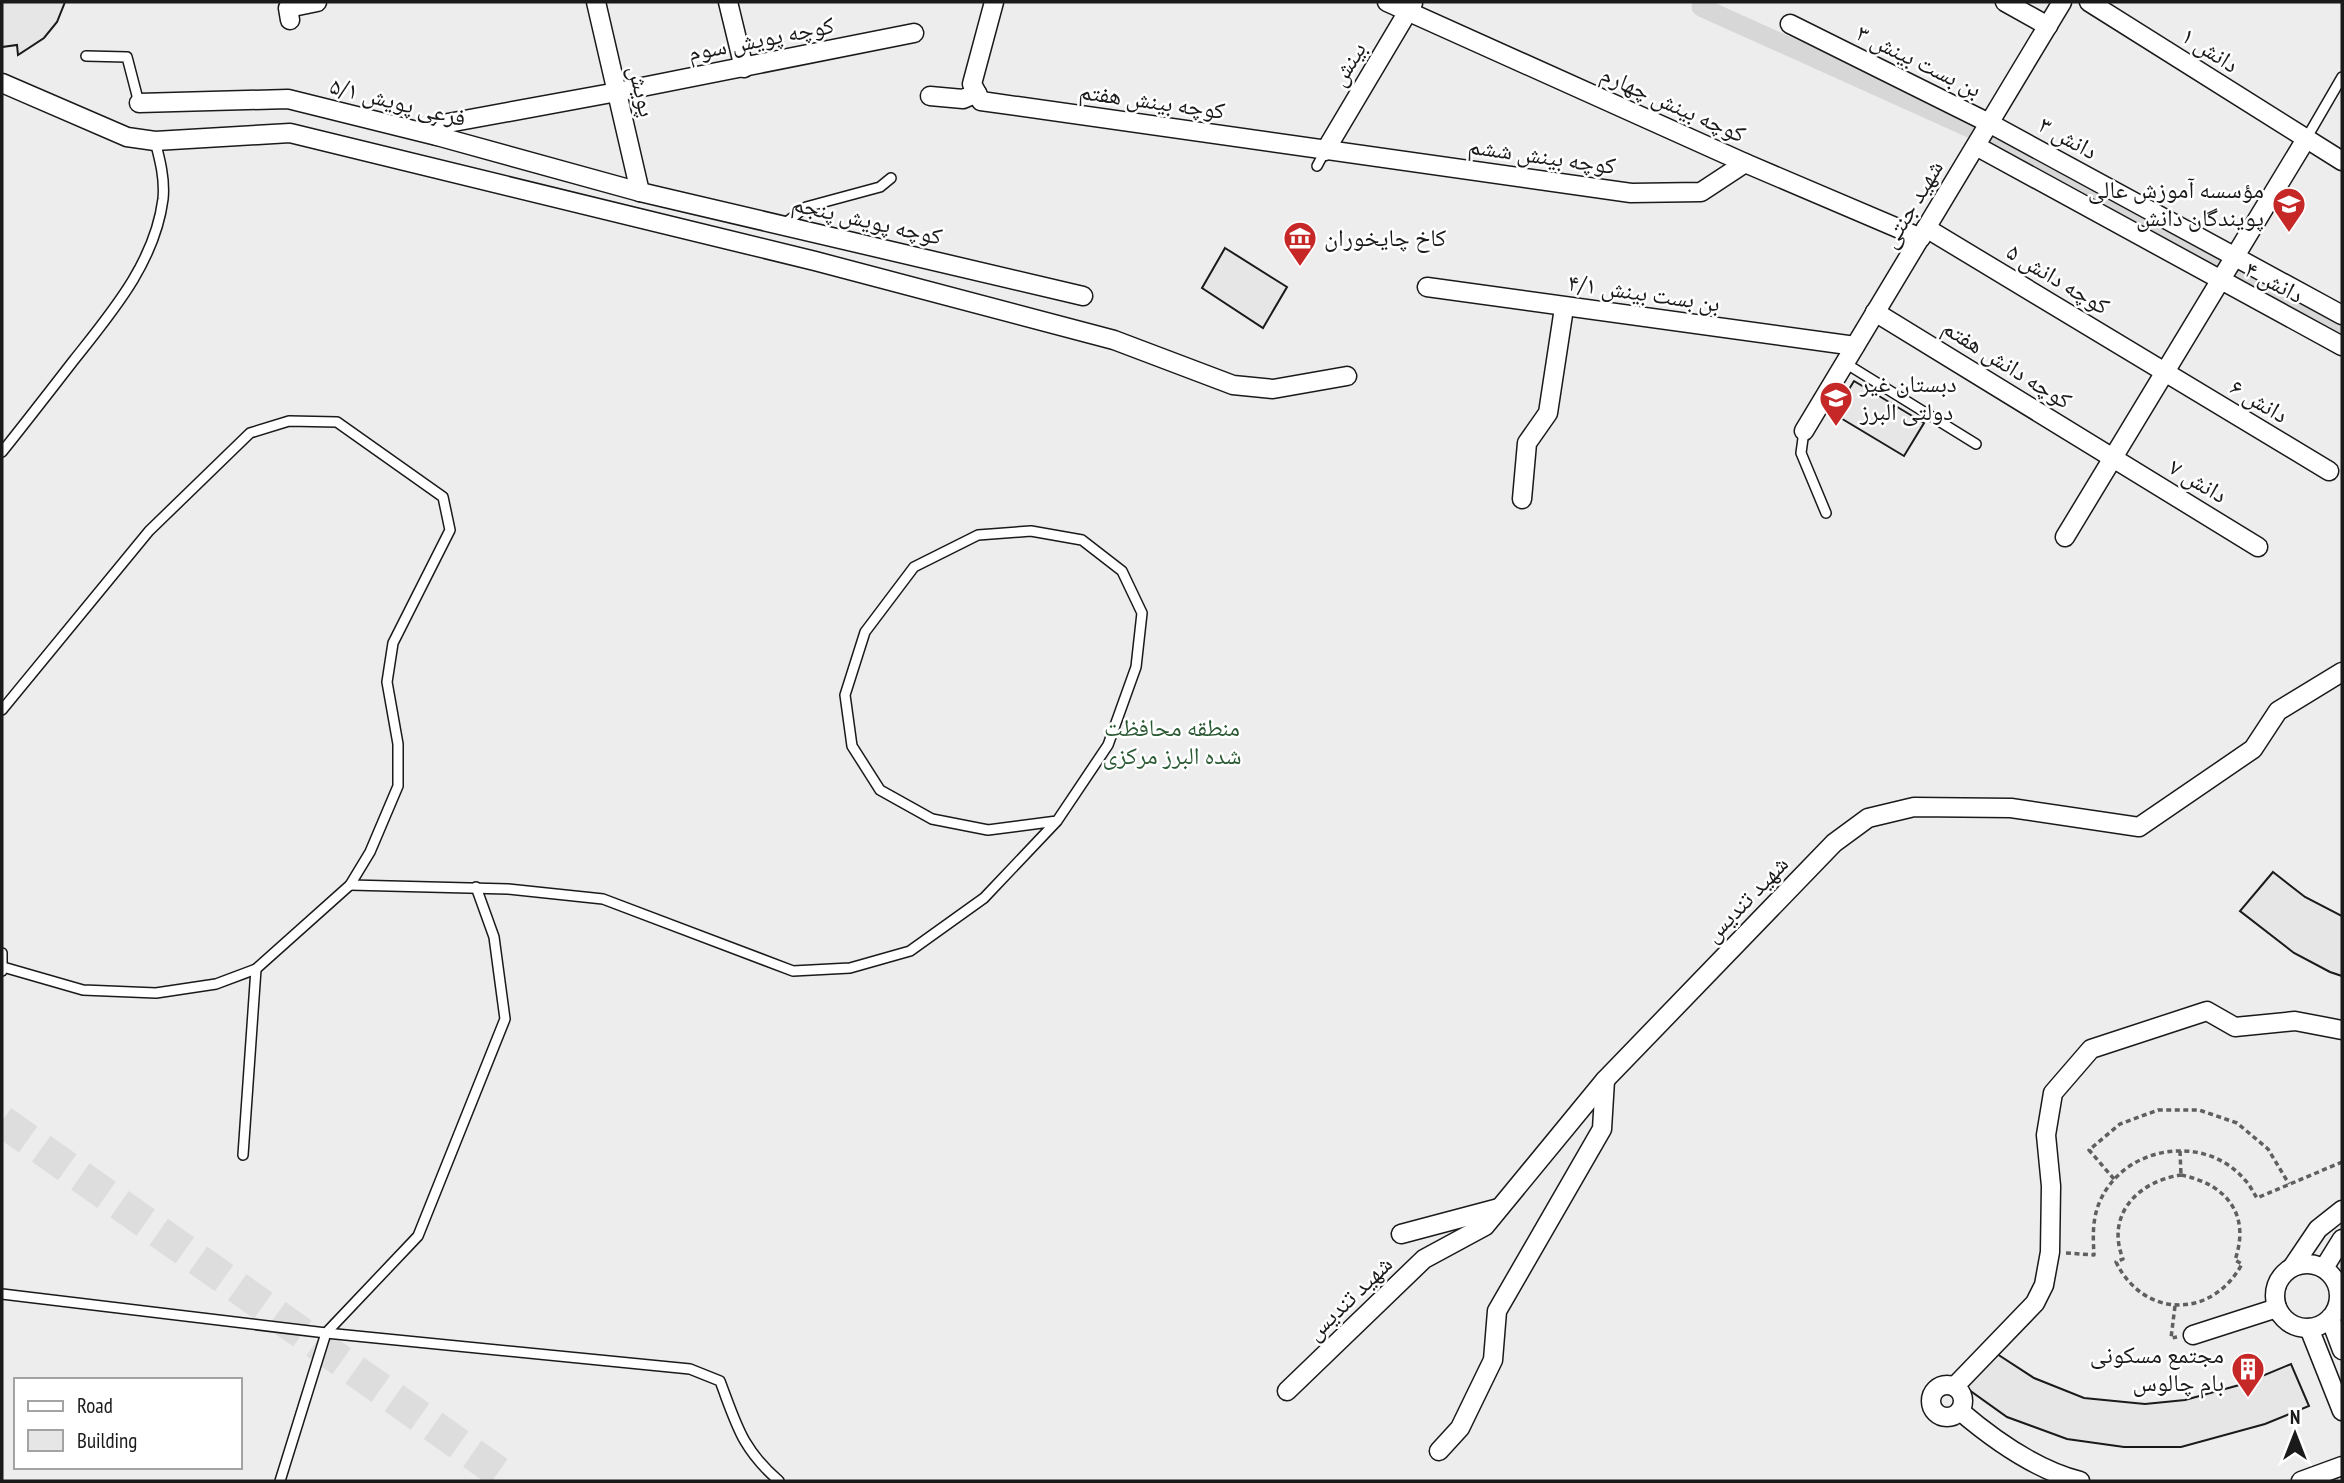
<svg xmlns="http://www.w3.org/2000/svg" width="2344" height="1483" font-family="'PT Sans Narrow','Noto Naskh Arabic',sans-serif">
  <rect width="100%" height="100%" fill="#fff"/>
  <path fill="#ededed" stroke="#6a6a6a" stroke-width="2" fill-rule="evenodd" d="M2 2H2342V1481H2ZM16 1380H240V1467H16Z"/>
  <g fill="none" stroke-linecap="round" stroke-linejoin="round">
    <polyline stroke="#d7d7d7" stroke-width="19" points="1701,7 1972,129 2342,333"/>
  </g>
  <g fill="#e6e6e6" stroke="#1a1a1a" stroke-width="2">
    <polygon points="2,2 65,2 57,22 44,38 18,55 17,45 2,47"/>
    <polygon points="1225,248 1287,287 1263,328 1202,288"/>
    <polygon points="1854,381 1924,423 1904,456 1834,414"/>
    <polygon points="2273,872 2305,897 2342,916 2342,976 2330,972 2294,953 2240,911"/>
    <polygon points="1994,1352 2034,1378 2084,1398 2145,1404 2185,1400 2243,1384 2291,1364 2309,1406 2265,1424 2181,1447 2124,1447 2067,1439 2007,1417 1965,1387"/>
  </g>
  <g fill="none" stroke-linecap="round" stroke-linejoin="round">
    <polyline stroke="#ddd" stroke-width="32" stroke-dasharray="32 16" stroke-linecap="butt" points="2,1121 511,1481"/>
    <defs>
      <g id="lane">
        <polyline points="86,56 127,57 139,103"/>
        <polyline points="2306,139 2342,77"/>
        <polyline points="1317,166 1325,151"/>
        <polyline points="784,224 806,207 880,187 891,178"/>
        <polyline points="1845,363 1976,444"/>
        <polyline points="1804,431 1801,453 1826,513"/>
        <path d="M2 452C26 422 50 391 74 360 112 312 155 262 163 199 165 179 160 160 155 141"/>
        <polyline points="2,710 149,531 250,433 289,421 337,422 443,497 450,530 393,643 387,682 398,744 398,786 370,852 350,885 256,969 216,984 156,993 83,990 3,967"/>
        <polyline points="350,885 508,889 603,899 793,971 850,968 910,951 984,898 1057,821 1108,745 1136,667 1142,613 1122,571 1082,540 1031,531 978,535 914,567 865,632 845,695 852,746 880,790 932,819 988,830 1057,821"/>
        <polyline points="2,953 2,971"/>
        <polyline points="243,1155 256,969"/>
        <path d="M2 1294 326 1333 690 1369 720 1381C737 1426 742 1449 779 1481"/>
        <polyline points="280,1481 326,1333 418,1236 505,1019 494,937 476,887"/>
      </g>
      <g id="street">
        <polyline points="596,2 640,192"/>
        <polyline points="728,2 744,68"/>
        <polyline points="994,2 972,84 981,101 1631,193 1701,192 1745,163"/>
        <polyline points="1387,2 1745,163 1921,238"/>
        <polyline points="2005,2 2048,26"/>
        <polyline points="2089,2 2342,161"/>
        <polyline points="290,20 288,8 317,2"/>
        <polyline points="1790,24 1989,123 2342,315"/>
        <polyline points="2,83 127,137 155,141 290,133 815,261 1114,340 1233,385 1273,389 1347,376"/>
        <polyline points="930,96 963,99 977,93"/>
        <polyline points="139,103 288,99 437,136 640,192 1083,296"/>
        <polyline points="437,136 448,123 617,92 914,33"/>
        <polyline points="1976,146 2342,346"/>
        <polyline points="1325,151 1413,3"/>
        <polyline points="1926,228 2329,471"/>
        <polyline points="1427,287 1855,346"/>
        <polyline points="1875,312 2258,547"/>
        <polyline points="1804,431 2062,2"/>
        <polyline points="1522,499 1527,443 1548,413 1564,308"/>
        <polyline points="2065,537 2306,139"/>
        <polyline points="1401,1234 1499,1208"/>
        <circle cx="2307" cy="1296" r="32"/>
        <polyline points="2293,1266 2318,1229 2342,1210"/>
        <polyline points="2324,1268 2342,1239"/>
        <polyline points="2330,1318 2342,1350"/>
        <polyline points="2309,1328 2342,1411"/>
        <polyline points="2193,1335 2277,1308"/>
        <circle cx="1947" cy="1401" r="16"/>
        <polyline points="1955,1386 2035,1303 2044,1285 2050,1252 2051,1186 2046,1135 2053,1093 2091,1049 2207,1011 2235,1027 2295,1021 2342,1030"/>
        <polyline points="1287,1391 1424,1259 1485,1226 1605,1080 1834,843 1868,818 1914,807 2011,808 2139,827 2253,749 2278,711 2342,672"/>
        <path d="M1960 1411C1994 1440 2036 1470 2080 1481"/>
        <polyline points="1439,1451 1460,1428 1493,1360 1497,1311 1602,1129 1605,1080"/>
        <polyline points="2301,1481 2342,1466"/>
      </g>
    </defs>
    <use href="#lane" stroke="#1a1a1a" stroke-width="12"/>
    <use href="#street" stroke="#1a1a1a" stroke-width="21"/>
    <g stroke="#5f5f5f" stroke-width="3.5" stroke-dasharray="5 3.5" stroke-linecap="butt">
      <polyline points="2180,1151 2181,1175"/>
      <path d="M2181 1175C2226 1184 2251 1214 2235 1260L2242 1264C2212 1319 2144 1319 2116 1262L2123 1259C2105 1214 2139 1181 2181 1175Z"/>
      <polyline points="2114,1179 2089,1150 2120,1124 2158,1110 2199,1110 2237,1123 2268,1149 2289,1184"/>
      <path d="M2066 1253 2094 1255C2093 1237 2092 1219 2100 1201 2125 1145 2205 1133 2245 1180 2250 1185 2253 1192 2257 1198L2342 1162"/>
      <polyline points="2175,1306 2171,1338 2177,1337"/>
    </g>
    <use href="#lane" stroke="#fff" stroke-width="9"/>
    <use href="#street" stroke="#fff" stroke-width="18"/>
  </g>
  <defs>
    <symbol id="university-pin" viewBox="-11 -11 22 30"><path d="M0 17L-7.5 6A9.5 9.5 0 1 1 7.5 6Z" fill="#c62828" stroke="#fff"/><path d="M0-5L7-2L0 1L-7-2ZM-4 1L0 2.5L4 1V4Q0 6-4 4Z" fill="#fff"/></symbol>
    <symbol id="museum-pin" viewBox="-11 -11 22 30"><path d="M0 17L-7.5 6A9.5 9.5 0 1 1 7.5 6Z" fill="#c62828" stroke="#fff"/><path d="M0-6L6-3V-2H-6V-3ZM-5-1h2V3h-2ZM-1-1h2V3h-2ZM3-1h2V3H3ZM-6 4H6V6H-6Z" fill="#fff"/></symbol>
    <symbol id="school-pin" viewBox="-11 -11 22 30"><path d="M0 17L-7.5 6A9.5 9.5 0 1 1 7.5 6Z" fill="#c62828" stroke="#fff"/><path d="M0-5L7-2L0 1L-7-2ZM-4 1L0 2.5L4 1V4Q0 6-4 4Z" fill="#fff"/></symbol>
    <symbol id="building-pin" viewBox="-11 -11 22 30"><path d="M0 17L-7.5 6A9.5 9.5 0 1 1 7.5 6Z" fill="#c62828" stroke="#fff"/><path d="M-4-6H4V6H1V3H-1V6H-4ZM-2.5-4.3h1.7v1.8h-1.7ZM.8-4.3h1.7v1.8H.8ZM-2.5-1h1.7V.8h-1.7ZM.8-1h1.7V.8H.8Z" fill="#fff"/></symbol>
  </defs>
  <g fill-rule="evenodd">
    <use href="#university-pin" x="2270" y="185" width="38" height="52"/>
    <use href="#museum-pin" x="1281" y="219" width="38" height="52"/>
    <use href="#school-pin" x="1817" y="379" width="38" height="52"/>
    <use href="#building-pin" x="2229" y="1350" width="38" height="52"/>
  </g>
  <g text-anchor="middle" stroke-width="5" stroke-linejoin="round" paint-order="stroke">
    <g font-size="24" fill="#1a1a1a" stroke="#fff">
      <text transform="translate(761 39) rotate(-11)" y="8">کوچه پویش سوم</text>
      <text transform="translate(2210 50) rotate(33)" y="8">دانش ۱</text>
      <text transform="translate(1919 61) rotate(26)" y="8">بن بست بینش ۳</text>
      <text transform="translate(1348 64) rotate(-59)" y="8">بینش</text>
      <text transform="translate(642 91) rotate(77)" y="8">پویش</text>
      <text transform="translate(1152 101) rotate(8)" y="8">کوچه بینش هفتم</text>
      <text transform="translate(398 102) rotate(14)" y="8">فرعی پویش ۵/۱</text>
      <text transform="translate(1673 104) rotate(24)" y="8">کوچه بینش چهارم</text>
      <text transform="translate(2068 138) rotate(29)" y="8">دانش ۳</text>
      <text transform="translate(1542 156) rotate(8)" y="8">کوچه بینش ششم</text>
      <text transform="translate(1912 204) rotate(-59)" y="8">شهید جنتی</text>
      <text transform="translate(867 220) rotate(13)" y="8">کوچه پویش پنجم</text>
      <text transform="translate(2058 279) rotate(31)" y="8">کوچه دانش ۵</text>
      <text transform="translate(2274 282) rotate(28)" y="8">دانش ۴</text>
      <text transform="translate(1644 293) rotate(8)" y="8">بن بست بینش ۴/۱</text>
      <text transform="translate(2007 364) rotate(32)" y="8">کوچه دانش هفتم</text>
      <text transform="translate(2259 401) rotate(31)" y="8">دانش ۶</text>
      <text transform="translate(2198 481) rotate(31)" y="8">دانش ۷</text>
      <text transform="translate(1746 899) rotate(-46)" y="8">شهید تندیس</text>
      <text transform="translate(1349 1298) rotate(-44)" y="8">شهید تندیس</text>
    </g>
    <g font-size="24" fill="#1a1a1a" stroke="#fff" text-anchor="end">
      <text x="2264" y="198">مؤسسه آموزش عالی<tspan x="2264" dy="28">پویندگان دانش</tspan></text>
      <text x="1324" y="246" text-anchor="start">کاخ چایخوران</text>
      <text x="1860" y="392" text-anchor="start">دبستان غیر<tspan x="1860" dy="28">دولتی البرز</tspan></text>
      <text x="2224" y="1363">مجتمع مسکونی<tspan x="2224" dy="28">بام چالوس</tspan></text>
    </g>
    <g font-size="24" fill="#2b5a34" stroke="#fff">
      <text x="1172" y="736">منطقه محافظت<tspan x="1172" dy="28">شده البرز مرکزی</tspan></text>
    </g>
  </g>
  <rect width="2344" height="1483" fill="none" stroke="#1a1a1a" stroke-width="7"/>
  <rect x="14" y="1378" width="228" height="91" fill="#ffffff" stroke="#a3a3a3" stroke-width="2"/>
  <rect x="28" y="1401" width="35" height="10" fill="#ffffff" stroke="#a3a3a3" stroke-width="2"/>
  <text x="77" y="1413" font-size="21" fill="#1a1a1a">Road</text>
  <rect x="28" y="1430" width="35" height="21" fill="#e6e6e6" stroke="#a3a3a3" stroke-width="2"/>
  <text x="77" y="1448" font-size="21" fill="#1a1a1a">Building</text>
  <g transform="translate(2295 1434)" stroke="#ffffff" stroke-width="5" paint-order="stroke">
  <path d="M0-5L12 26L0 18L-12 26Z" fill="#1a1a1a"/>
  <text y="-10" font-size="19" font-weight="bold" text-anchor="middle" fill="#1a1a1a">N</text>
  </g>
</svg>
